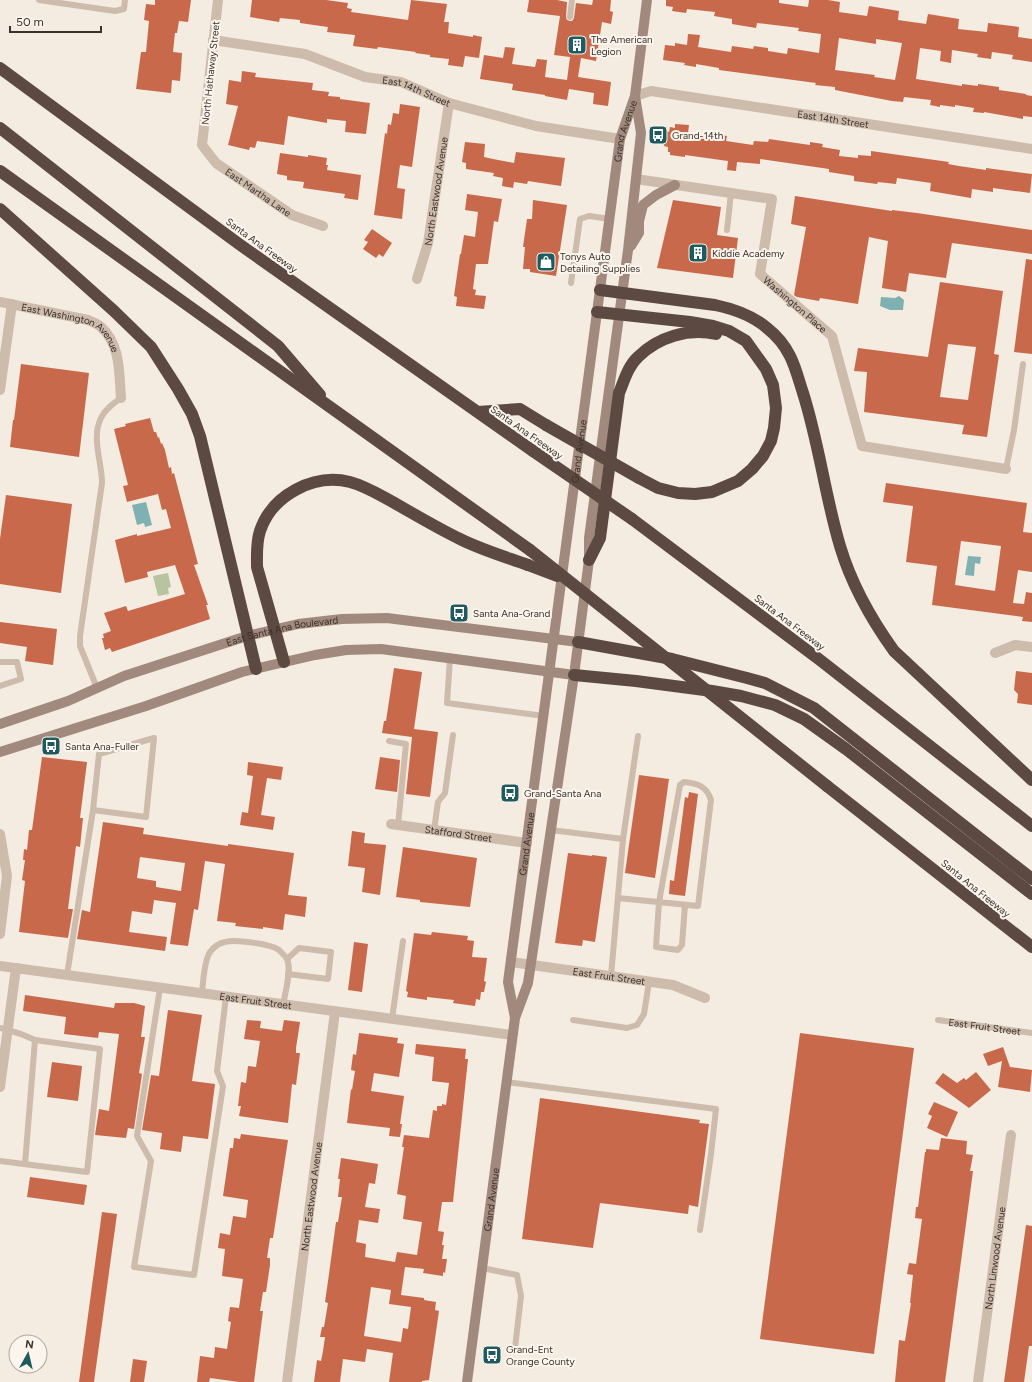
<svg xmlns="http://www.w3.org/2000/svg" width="1032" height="1382" font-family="Figtree,sans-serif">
  <rect width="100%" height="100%" fill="#f4ebe1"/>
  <polygon fill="#b8c4a0" points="168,573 171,587 168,588 169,594 158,596 153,576"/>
  <g fill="#7fb0b2">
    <polygon points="899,296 904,300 903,310 890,310 880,306 881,297 895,298"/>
    <polygon points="146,502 152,525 145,527 144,523 137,525 132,505"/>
    <polygon points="968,556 981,557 980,564 975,563 974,576 965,575"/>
  </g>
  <g fill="#c8694b" fill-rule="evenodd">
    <polygon points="155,0 191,0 188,22 179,21 177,33 175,33 173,52 182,53 181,69 180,81 172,80 171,93 136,89 141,52 146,52 149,21 144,20 146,4 155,5"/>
    <polygon points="252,0 326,0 348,3 347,8 352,9 351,12 408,20 411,0 447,4 444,22 449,22 448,33 473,37 473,35 482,37 479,58 465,56 463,67 448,65 449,59 430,57 430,55 415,53 416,52 378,47 377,49 353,46 355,35 327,32 328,27 300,23 300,20 280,18 279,22 250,17"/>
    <polygon points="529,0 557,0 567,2 566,17 567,20 570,21 572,21 574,18 576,3 592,5 593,0 611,0 610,11 613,12 611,24 602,22 596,61 581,58 578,77 611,82 608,106 593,104 594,93 569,89 567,100 545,96 545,95 512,90 513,84 480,79 484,55 503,58 505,47 515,48 512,64 535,67 537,59 547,60 545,77 567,80 570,57 554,55 560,16 527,12"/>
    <path d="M666 0H779V3L808 7 809 0H828L840 2 839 12 867 16 869 6 899 11 898 20 926 24 928 14 959 19 958 29 987 32 988 23 1019 27 1018 37 1032 39V62L1012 59 1013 55 992 52 991 59 977 57 978 54 952 50 951 63 940 61 941 51 920 48 916 79 962 86V84L978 86V84L999 87V90L1026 94V95L1032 96V117L1023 116V119L984 112V113L973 112 974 108 955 105V107L940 105V107L930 105 931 100 904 97 903 102 892 101 835 90V87L815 85 816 83 719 70V68L696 64V67L684 65 685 63 663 60 665 45 675 46V43L687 45 688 34 700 35 698 47 731 52 732 46 753 49 754 46 768 48V51L787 54 788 48 819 53 821 34 798 31 799 28 757 23 756 28 732 24V19L714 16 715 12 687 9 686 13 672 11 673 7 666 6ZM839 38 876 44V39L902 43 895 80 874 77 875 75 835 70Z"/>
    <polygon points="242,71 256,73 255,77 313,83 312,90 329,92 328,96 340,97 340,99 370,103 366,134 345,132 346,121 327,119 327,123 288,116 284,145 257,141 255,148 250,147 249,150 228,145 238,106 226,104 229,80 241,82"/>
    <polygon points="400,104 420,107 412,167 400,165 397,188 405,189 402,219 374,215 385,133 387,134 388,124 391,125 393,113 399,114"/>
    <polygon points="675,124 689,125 688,133 711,136 712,134 727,136 726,141 753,145 754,141 768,142 769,139 810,145 810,142 823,144 822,147 840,150 839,156 858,158 858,155 871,156 871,151 949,162 948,164 959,166 986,170 986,168 1032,174 1030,193 993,188 993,192 972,189 971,198 930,191 931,183 897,178 896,184 878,182 877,184 854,181 854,176 829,172 829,169 760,159 760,164 737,162 736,171 727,170 728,161 685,155 685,157 670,155 670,152 668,152 668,147 664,146 666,131 669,132 670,127 675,128"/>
    <polygon points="465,142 485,144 484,157 493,159 514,163 516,152 565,158 561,186 528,181 527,184 514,182 513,188 502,186 503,178 493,176 494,173 466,169 466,163 462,162"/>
    <polygon points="280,153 308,157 308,155 327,158 326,165 328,165 327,170 361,175 358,200 344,198 345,194 303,188 304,182 287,180 287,176 277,174"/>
    <polygon points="467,194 502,199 498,222 494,221 488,264 476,264 473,289 476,290 475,295 486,296 484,309 456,306 457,297 454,296 460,254 461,254 464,235 475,237 478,212 465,210"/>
    <polygon points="795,196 892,211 892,210 917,213 1032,230 1032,254 952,243 946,278 909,273 906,292 882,288 888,241 869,237 858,304 820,298 819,301 797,297 794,295 806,227 791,224"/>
    <polygon points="533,200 567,205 556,276 530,272 530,269 523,269 525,247 523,247 527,219 532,219"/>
    <polygon points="673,200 721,207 717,235 738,238 733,278 657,268"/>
    <polygon points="372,229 392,243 383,257 379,254 376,258 363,249 368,242 364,240"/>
    <polygon points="1026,259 1032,260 1032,354 1014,352"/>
    <path d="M940 282 1003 291 994 354 999 355 987 437 962 434 964 425 864 412 867 372 854 371 858 348 928 357ZM948 344 976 347 968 400 940 397Z"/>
    <polygon points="21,364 89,373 79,457 10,447 13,420 14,420"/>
    <polygon points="150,418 154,432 156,432 158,438 159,437 161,444 162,443 165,450 169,468 171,467 172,474 174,473 198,564 194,565 208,605 206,605 210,619 112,652 110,648 105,650 102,638 104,638 103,634 111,631 104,613 126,606 128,611 185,594 175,565 147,572 148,577 125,583 115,540 137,534 137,536 171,528 166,509 162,510 158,494 127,502 123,486 128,485 114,429 126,426 125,424"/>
    <path d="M886 483 1027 503 1023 532 1032 533V572L1018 570 1013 603 1024 604 1026 592 1032 593V622L1022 621 1023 617 932 605 937 566 906 562 913 506 883 502ZM961 541 1001 546 995 591 955 585Z"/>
    <polygon points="6,495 72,504 61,593 0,584 0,539"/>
    <polygon points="0,622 57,629 53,665 25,661 27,647 0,643"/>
    <polygon points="394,668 422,672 414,729 438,732 430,797 406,794 412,737 382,733 384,721 386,721"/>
    <polygon points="1016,671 1032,673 1032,705 1017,703 1018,694 1014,690"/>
    <polygon points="42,757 87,762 80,818 83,818 80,847 76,846 68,909 73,909 68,938 19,932 25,881 22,880 25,860 23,860 24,849 27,850 29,830 32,830"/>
    <polygon points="380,757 400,760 397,792 375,789"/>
    <polygon points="248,762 283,767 281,780 267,778 261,815 275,817 273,830 240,825 242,812 248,813 253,776 247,775"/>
    <polygon points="639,775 669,779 655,878 625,873"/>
    <polygon points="689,792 698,794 685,896 669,894 670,880 674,881 685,797 688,798"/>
    <path d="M103 822 144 828 143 834 228 846V844L294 853 288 895 307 897 305 917 285 914 283 930 263 927V929L235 926 236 923 217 921 225 864 205 861 198 910 194 909 188 946 170 944 176 903 154 900 152 914 132 911 129 932 167 937 165 951 77 939 82 910 90 912ZM140 857 185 863 181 891 156 887V881L137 878Z"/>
    <polygon points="352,831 365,833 364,843 386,845 380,895 362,892 365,868 348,866"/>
    <polygon points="403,847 477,858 470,907 420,902 420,900 396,897"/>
    <polygon points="568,853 592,856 592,855 607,857 595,942 583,940 582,946 555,943"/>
    <polygon points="432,932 468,936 467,940 474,941 472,957 487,958 484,981 486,982 484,992 481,992 480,1000 476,999 475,1006 453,1003 454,1000 427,997 427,1000 407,997 408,992 406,991 414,933 431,935"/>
    <polygon points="354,942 368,944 362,992 348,990"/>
    <polygon points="25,995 114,1008 115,1003 134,1003 145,1006 141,1037 145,1037 139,1073 142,1074 134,1129 128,1128 126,1138 95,1135 99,1109 109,1111 119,1034 99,1032 98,1038 64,1034 66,1017 23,1011"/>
    <polygon points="168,1010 202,1015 192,1081 215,1084 208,1139 183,1136 181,1152 160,1149 162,1133 142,1130 151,1075 159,1076"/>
    <polygon points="247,1020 261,1021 260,1028 282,1031 284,1020 300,1022 296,1048 296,1053 300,1053 296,1085 292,1084 288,1123 239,1116 241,1106 238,1106 241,1082 246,1083 248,1066 256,1067 260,1041 244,1039"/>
    <polygon points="359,1033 398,1038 397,1043 404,1044 399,1077 374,1073 371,1091 404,1096 400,1124 402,1124 400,1137 389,1136 390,1128 347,1123 351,1089 352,1090 355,1071 351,1070 353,1054 356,1055"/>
    <polygon points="800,1033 914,1048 874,1354 760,1339"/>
    <path d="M416 1044 466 1049 465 1059H468L453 1202H442L438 1231 444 1232 442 1245H444L442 1259H447L445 1273 443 1272V1276L423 1273 424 1269 405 1267 401 1295 424 1298V1300L436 1302 435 1310 439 1311 429 1380 422 1381V1382H389L393 1353 367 1349 365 1362 343 1359 340 1382H314L317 1360 321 1361 323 1351 325 1337H320L322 1327H324L328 1303 325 1302 329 1274 336 1222H338L342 1197H338L340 1179H338L341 1158 378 1164 375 1184 369 1183 365 1207 380 1209 378 1223 359 1220 356 1242 366 1244 365 1257 395 1262 397 1252 417 1255 422 1222 403 1219 406 1196 397 1194 404 1147H402L404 1135 429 1138 433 1110 437 1111V1106H442V1104L446 1105 449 1083 432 1081 434 1057 415 1054ZM371 1287 391 1290 389 1304 411 1307 408 1329 403 1328 401 1342 364 1336Z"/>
    <polygon points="1003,1047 1010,1067 1032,1070 1030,1092 998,1087 1002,1061 988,1066 983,1054"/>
    <polygon points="52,1062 82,1066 78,1101 47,1097"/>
    <polygon points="976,1072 991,1090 969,1108 935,1083 943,1073 957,1083 964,1078 966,1080"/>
    <polygon points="540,1098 700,1120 699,1123 709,1124 698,1207 689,1205 688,1214 600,1203 593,1248 522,1239"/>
    <polygon points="934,1102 958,1112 947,1137 927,1128 932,1116 928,1114"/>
    <polygon points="241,1134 288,1140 273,1238 270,1238 267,1258 270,1258 270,1265 266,1292 263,1292 260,1311 263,1311 254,1382 239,1382 210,1378 209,1382 197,1382 200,1356 214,1358 215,1347 227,1349 231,1322 228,1321 230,1307 239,1308 243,1279 222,1276 225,1249 218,1248 220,1233 230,1235 233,1216 246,1218 248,1200 223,1196 230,1148 233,1148 234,1138 240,1139"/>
    <polygon points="941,1138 967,1141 966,1154 973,1155 970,1171 973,1171 945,1382 895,1382 899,1340 905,1341 911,1303 910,1303 913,1275 907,1274 909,1263 916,1264 922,1219 915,1218 916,1207 918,1207 925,1152 926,1152 926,1149 939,1150"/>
    <polygon points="30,1177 87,1185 84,1205 27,1197"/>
    <polygon points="102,1212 117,1214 94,1382 79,1382"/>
    <polygon points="1026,1225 1032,1226 1032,1346 1029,1346 1024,1382 1004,1382"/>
    <polygon points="133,1359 147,1361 144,1382 130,1382"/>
  </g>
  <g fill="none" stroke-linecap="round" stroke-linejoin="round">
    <g stroke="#cdbbac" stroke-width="6">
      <polyline points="39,0 115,11 124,9 125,0"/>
      <polyline points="570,17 572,0"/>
      <polyline points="727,230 731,193"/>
      <polyline points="571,283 580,219 589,216 610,219"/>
      <polyline points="1006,469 1014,430 1023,364"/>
      <polyline points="450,658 447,703 544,716"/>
      <polyline points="0,662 17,662 21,679 0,686"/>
      <path d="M97 688 80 646V636L102 483C102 462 91 438 101 418 105 409 114 403 121 398"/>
      <polyline points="389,741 406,744 398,825"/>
      <polyline points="434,830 438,802 445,793 453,735"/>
      <polyline points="551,830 623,839 611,976"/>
      <polyline points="623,839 638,736"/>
      <path d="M618 898 698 906 711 800C707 787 698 783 684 782L680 785 659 902 656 947 678 950 682 945 685 905"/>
      <polyline points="287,959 299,948 331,952 328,979 288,974"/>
      <polyline points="67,975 93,810 146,817 154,738 99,754 93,810"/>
      <polyline points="160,988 137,1136 151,1161 134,1267 194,1275 223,1086 217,1071 226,997"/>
      <path d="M202 994C203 982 204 961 210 952 214 947 219 943 225 942 235 939 271 944 279 950 281 952 286 957 287 959 292 970 285 993 283 1005"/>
      <polyline points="392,1019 403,941"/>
      <polyline points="573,1020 627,1028 637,1025 644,1014 649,982"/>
      <path id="s1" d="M938 1020 1032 1033"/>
      <polyline points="0,1028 21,1034 35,1040 100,1049 87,1172 0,1161"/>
      <polyline points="506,1082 716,1109 711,1154 700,1230"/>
      <polyline points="25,1164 35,1040"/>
      <polyline points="482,1268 517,1275 521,1296 515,1348"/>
    </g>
    <g stroke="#cdbbac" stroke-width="10">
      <path id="s2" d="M218 0 202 145 216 163 292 215 323 226"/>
      <path id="s3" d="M213 40 305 54 365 77 401 82 449 103 536 126 620 139"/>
      <path id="s4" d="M635 96 651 91 1032 149"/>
      <path id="s5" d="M636 179 772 199 760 274 832 336 862 446 1006 469"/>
      <path id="s6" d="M417 279 428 243 449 103"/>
      <path id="s7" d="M0 302 88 320C92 322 98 324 101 327 121 345 119 373 121 398"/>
      <polyline points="0,390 12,304"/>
      <polyline points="995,653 1015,645 1032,647"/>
      <path id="s8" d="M391 824 527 843"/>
      <polyline points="0,834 7,876 0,934"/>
      <path id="s9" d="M511 962 673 985 705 998"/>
      <path id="s10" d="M0 966 512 1035"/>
      <polyline points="0,1087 16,968"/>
      <path id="s11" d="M287 1382 335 1012"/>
      <path id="s12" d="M978 1382 1011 1135"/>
    </g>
    <g stroke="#a18a7d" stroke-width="10">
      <polyline points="631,246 639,233 639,221 643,205 656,195 675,185"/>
      <path id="s13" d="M0 724 68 701 124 676 247 636 298 624 342 619 387 618 578 642"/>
      <polyline points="0,752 146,706 242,672 315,655 346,650 381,649 574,675"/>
      <path id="s14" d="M515 1018 508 982 620 139 635 96 647 0"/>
      <path id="s15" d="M467 1382 515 1018 528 983 574 675 589 560V538L628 250 641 133 635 96"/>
    </g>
    <g stroke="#5c4a42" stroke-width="12">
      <polyline points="0,68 239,244 533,451"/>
      <polyline points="0,128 278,346 320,395"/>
      <polyline points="0,171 530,550"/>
      <polyline points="0,209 114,311 151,347 178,389 192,414 200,436 256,669"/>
      <path d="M600 290 715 305C734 309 752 315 767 328 776 335 785 346 790 356 796 368 799 381 803 393 819 443 825 496 840 546 851 583 871 619 894 651L1032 780"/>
      <polyline points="597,312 690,322 713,326 729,331 746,341 766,369 773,385 776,408 774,428 771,441 763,456 752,469 738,481 712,492 695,494 678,493 658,488 639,478"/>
      <polyline points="478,412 520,409 546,425"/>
      <polyline points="632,519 820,660 1032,826"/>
      <path d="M589 560 600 538 619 393C624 381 628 366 638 357 658 337 688 328 716 334"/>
      <polyline points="578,642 672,659 747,678 765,683 814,708 1032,879"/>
      <path d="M284 662 257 567C257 555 256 543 260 531 272 495 314 473 350 482 365 486 378 494 391 501 414 514 437 528 460 539 482 550 506 557 528 565"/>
      <polyline points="574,675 636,681 712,691 741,696 775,705 804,719 846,749 1032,894"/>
      <polyline points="827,786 1032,947"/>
    </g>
    <g stroke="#5c4a42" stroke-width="12">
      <polyline points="546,425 639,478"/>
      <polyline points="533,451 632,519"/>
      <polyline points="530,550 827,786"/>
      <polyline points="528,565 557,576"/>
    </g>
  </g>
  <defs>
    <symbol id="building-square" viewBox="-11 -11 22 22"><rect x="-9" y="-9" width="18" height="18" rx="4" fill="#1f5a5e" stroke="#fbf5ee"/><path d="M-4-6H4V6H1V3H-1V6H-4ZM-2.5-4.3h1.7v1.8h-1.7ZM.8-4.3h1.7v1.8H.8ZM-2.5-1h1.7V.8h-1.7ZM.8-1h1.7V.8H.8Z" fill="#fff"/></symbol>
    <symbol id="bus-square" viewBox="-11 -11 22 22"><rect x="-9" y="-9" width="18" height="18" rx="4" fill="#1f5a5e" stroke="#fbf5ee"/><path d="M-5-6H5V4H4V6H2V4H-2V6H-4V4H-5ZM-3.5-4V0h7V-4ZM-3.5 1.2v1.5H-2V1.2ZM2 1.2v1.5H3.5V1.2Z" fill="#fff"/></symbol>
    <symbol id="shop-square" viewBox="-11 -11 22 22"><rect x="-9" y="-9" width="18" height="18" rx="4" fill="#1f5a5e" stroke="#fbf5ee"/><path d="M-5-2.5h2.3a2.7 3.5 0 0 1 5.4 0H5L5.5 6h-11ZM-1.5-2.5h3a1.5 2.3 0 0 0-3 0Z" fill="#fff"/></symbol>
  </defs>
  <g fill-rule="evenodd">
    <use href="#building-square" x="566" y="34" width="22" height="22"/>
    <use href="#bus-square" x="647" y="124" width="22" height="22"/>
    <use href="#building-square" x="687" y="242" width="22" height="22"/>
    <use href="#shop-square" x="535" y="251" width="22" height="22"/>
    <use href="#bus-square" x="448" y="602" width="22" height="22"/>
    <use href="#bus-square" x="40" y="735" width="22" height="22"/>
    <use href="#bus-square" x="499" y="782" width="22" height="22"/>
    <use href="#bus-square" x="481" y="1344" width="22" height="22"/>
  </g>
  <g text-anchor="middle" stroke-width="4" stroke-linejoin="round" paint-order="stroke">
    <g font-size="10" fill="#3b302b" stroke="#fbf5ee" text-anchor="start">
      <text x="591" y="43">The American<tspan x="591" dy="12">Legion</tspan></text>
      <text x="672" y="139">Grand-14th</text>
      <text x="712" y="257">Kiddie Academy</text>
      <text x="560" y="260">Tonys Auto<tspan x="560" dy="12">Detailing Supplies</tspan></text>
      <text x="473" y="617">Santa Ana-Grand</text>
      <text x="65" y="750">Santa Ana-Fuller</text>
      <text x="524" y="797">Grand-Santa Ana</text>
      <text x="506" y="1353">Grand-Ent<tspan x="506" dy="12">Orange County</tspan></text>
    </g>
    <g font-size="10" fill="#3b302b" stroke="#fbf5ee">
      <text transform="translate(210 73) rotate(-84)" y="4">North Hathaway Street</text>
      <text dy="4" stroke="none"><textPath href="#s3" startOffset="211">East 14th Street</textPath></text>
      <text dy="4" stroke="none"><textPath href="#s4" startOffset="201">East 14th Street</textPath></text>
      <text dy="4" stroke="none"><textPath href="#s14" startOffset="896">Grand Avenue</textPath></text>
      <text dy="4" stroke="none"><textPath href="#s6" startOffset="90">North Eastwood Avenue</textPath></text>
      <text dy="4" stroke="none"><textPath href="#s2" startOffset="220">East Martha Lane</textPath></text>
      <text transform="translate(262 245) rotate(36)" y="4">Santa Ana Freeway</text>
      <text dy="4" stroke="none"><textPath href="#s5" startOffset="260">Washington Place</textPath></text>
      <text dy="4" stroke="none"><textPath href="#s7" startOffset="78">East Washington Avenue</textPath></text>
      <text transform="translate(527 432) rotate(35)" y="4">Santa Ana Freeway</text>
      <text dy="4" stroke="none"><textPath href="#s14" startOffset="572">Grand Avenue</textPath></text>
      <text transform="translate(790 622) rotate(37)" y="4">Santa Ana Freeway</text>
      <text dy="4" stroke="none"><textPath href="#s13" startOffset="298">East Santa Ana Boulevard</textPath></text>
      <text dy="4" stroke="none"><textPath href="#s8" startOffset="68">Stafford Street</textPath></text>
      <text dy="4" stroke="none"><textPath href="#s14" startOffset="176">Grand Avenue</textPath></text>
      <text transform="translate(976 888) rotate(39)" y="4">Santa Ana Freeway</text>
      <text dy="4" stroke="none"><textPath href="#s9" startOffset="99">East Fruit Street</textPath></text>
      <text dy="4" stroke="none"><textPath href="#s10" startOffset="258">East Fruit Street</textPath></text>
      <text dy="4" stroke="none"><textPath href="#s1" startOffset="47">East Fruit Street</textPath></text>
      <text dy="4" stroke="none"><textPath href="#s11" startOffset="187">North Eastwood Avenue</textPath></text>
      <text dy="4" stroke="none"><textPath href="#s15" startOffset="184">Grand Avenue</textPath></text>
      <text dy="4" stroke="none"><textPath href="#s12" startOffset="125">North Linwood Avenue</textPath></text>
    </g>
  </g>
  <g transform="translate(28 1354) rotate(8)"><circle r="19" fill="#fbf5ee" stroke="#aea6a0"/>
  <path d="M0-3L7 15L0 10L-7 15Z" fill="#1f5a5e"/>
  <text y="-6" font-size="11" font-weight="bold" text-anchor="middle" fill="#3b302b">N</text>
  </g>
  <path d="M10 26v6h91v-6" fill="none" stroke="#3b302b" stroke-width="2"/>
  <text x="16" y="26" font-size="12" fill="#3b302b" stroke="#fbf5ee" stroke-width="3" paint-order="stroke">50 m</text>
</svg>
